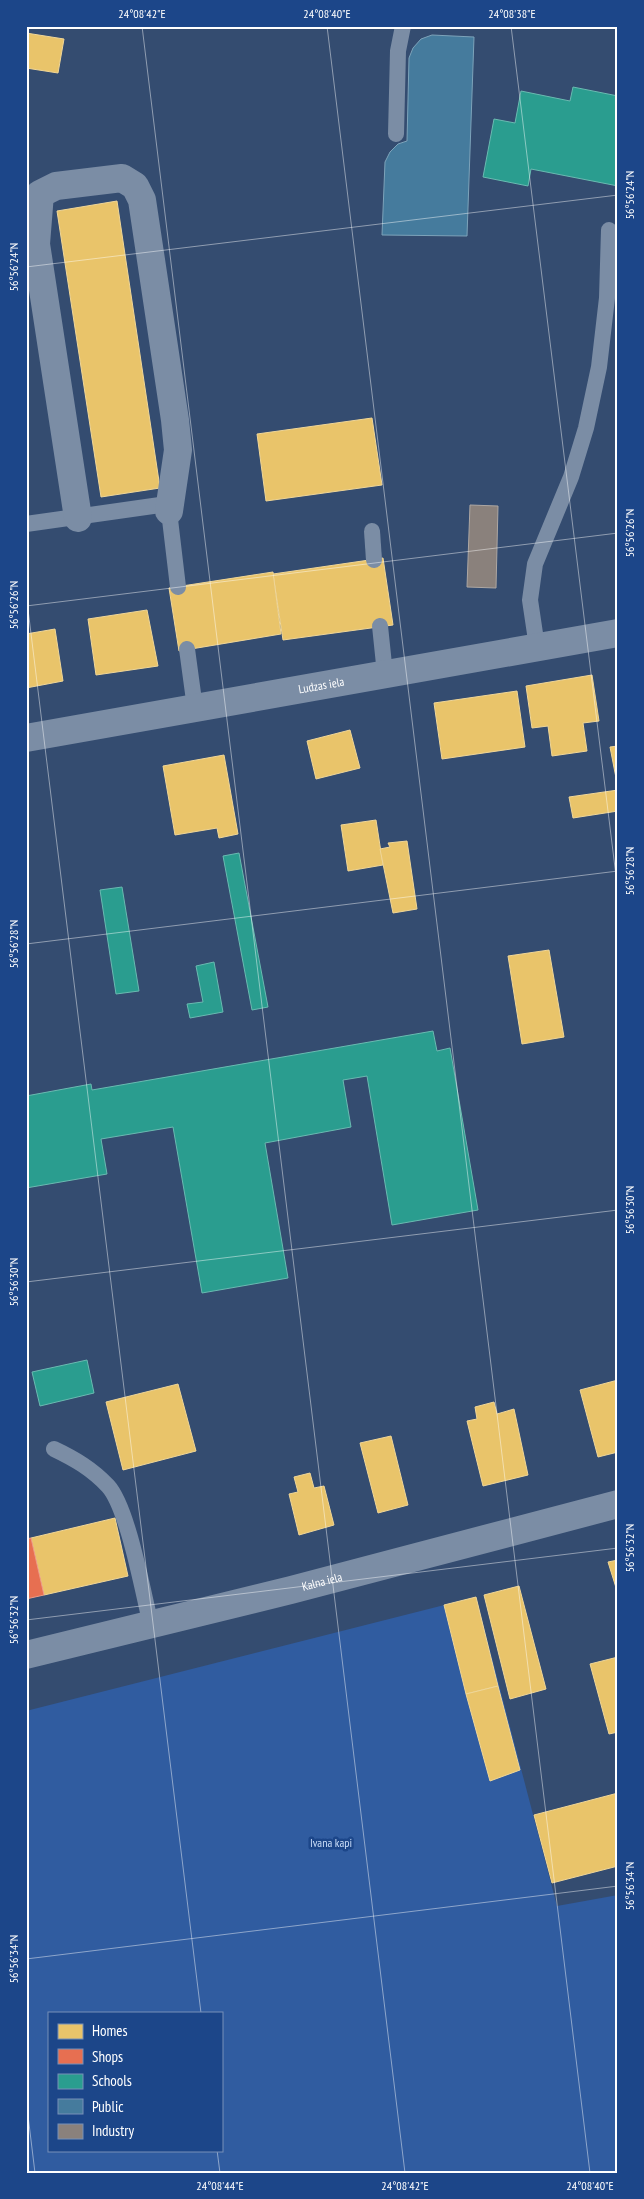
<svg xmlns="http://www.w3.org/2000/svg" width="644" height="2199" font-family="'PT Sans Narrow',sans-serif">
  <rect width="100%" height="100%" fill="#344c70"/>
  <path fill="#305ca0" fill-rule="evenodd" d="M476 1597 557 1906 618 1895V2173H26V1711ZM49 2013H221V2150H49Z"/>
  <g fill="#e9c46a" stroke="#f0d697">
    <polygon points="26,33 64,39 58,73 26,68"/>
    <polygon points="117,201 160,488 101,497 57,211"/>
    <polygon points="372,418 382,485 266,501 257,434"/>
    <polygon points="383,558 393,625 283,640 273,574"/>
    <polygon points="273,572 281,634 179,651 169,588"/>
    <polygon points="147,610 158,666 96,675 88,619"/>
    <polygon points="55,629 63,681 26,688 26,634"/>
    <polygon points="592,675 599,721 583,723 587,751 552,756 548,726 532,728 526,686"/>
    <polygon points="517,691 525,747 442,759 434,703"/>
    <polygon points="350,730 360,768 316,779 307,741"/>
    <polygon points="618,746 618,788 610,747"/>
    <polygon points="224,755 238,834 219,838 217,828 175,835 163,766"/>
    <polygon points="618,790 618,811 573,818 569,797"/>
    <polygon points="376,820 383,865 348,871 341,825"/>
    <polygon points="407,841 417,909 393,913 380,849 390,847 388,843"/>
    <polygon points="549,950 564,1037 522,1044 508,956"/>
    <polygon points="618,1380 618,1452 598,1457 580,1390"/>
    <polygon points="178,1384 196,1451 123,1470 106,1402"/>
    <polygon points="494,1402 497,1414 514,1409 528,1475 483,1486 467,1421 477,1419 475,1407"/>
    <polygon points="391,1436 408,1505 378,1513 360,1443"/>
    <polygon points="310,1473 314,1488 324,1486 334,1525 299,1535 289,1494 298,1492 294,1477"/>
    <polygon points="115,1518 128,1576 44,1595 31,1538"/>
    <polygon points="618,1560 618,1594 608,1562"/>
    <polygon points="519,1586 546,1689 510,1699 484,1595"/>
    <polygon points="476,1597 498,1686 466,1694 444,1605"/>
    <polygon points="618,1657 618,1732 609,1734 590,1664"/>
    <polygon points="498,1686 520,1770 490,1781 466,1694"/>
    <polygon points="618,1793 618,1866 552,1883 534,1815"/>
  </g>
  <polygon fill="#e76f51" stroke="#ee9a85" points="31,1538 44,1595 26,1599 26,1539"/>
  <g fill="#2a9d8f" stroke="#6abab1">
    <polygon points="573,87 618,96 618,186 531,169 528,186 483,177 494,119 515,123 521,91 570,101"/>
    <polygon points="239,853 268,1007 252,1010 223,856"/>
    <polygon points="122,887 139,991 116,994 100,890"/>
    <polygon points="214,962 223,1012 190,1018 187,1004 203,1002 196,966"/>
    <polygon points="433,1031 437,1051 450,1048 478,1210 392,1225 367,1076 343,1080 351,1127 265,1143 288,1278 202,1293 173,1127 101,1139 107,1174 26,1188 26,1096 91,1084 92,1090"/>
    <polygon points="87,1360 94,1393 40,1406 32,1372"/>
  </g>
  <polygon fill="#457b9d" stroke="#7da3ba" points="432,35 474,37 467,236 382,235 385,162 390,152 398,144 407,141 409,58 413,48 421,39"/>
  <polygon fill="#8a817c" stroke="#ada7a3" points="470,505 498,506 496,588 467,587"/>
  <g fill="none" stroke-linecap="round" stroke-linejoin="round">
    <g stroke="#7b8da5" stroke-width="16">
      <polyline points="396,134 398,51 403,26"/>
      <polyline points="26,524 160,505 169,511 178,587"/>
      <polyline points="372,531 374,560"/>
      <polyline points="380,626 385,674"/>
      <polyline points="537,647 530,600 535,564 571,477 586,428 599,367 607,298 609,230"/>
      <polyline points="187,649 195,708"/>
      <path d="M54 1449C75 1459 92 1469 108 1486 128 1508 143 1593 151 1625"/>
    </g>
    <polyline stroke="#7b8da5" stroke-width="28" points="78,518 36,244 40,194 56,186 122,178 135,186 142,200 175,420 178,450 169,511"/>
    <g stroke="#7b8da5" stroke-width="28">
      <path id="s1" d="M26 738 618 633"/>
      <path id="s2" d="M26 1655 291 1590 618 1504"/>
    </g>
  </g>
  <path fill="none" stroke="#fff" stroke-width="1" stroke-opacity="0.45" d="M142 26 405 2173M327 26 590 2173M511 26 618 892M26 267 618 195M26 593 201 2013M26 606 618 533M26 944 618 871M26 1282 618 1210M26 1620 618 1548M26 1959 618 1886M26 2099 35 2173M217 2150 220 2173"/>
  <g text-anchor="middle" stroke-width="5" stroke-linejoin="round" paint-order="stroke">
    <g font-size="12" fill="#fff" stroke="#1c4689">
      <text dy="4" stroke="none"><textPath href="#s1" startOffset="300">Ludzas iela</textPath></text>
      <text dy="4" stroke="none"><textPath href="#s2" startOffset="305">Kalna iela</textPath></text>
    </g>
    <g font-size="12" fill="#cbdef9" stroke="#1c4689">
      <text x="331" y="1847">Ivana kapi</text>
    </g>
  </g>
  <rect width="644" height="2199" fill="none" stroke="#1c4689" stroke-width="55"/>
  <rect x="48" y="2012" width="175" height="140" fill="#1c4689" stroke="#7790b8"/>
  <rect x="58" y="2024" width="25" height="15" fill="#e9c46a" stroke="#7790b8"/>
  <text x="92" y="2036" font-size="15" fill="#ffffff">Homes</text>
  <rect x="58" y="2049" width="25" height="15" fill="#e76f51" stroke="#7790b8"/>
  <text x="92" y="2062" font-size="15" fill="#ffffff">Shops</text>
  <rect x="58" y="2074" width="25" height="15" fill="#2a9d8f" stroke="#7790b8"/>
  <text x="92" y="2086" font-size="15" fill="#ffffff">Schools</text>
  <rect x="58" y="2099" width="25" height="15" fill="#457b9d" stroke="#7790b8"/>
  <text x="92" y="2112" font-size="15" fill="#ffffff">Public</text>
  <rect x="58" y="2124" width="25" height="15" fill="#8a817c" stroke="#7790b8"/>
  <text x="92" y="2136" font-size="15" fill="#ffffff">Industry</text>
  <rect x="28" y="28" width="588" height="2144" fill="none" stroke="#fff" stroke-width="2"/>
  <g font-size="12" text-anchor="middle" fill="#fff">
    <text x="142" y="18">24°08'42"E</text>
    <text x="327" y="18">24°08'40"E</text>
    <text x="512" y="18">24°08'38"E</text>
    <text transform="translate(630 195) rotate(-90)" y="4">56°56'24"N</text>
    <text transform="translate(14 267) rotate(-90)" y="4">56°56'24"N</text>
    <text transform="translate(630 533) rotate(-90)" y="4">56°56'26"N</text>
    <text transform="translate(14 605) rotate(-90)" y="4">56°56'26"N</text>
    <text transform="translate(630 871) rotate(-90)" y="4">56°56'28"N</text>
    <text transform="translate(14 944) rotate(-90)" y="4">56°56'28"N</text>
    <text transform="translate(630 1210) rotate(-90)" y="4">56°56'30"N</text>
    <text transform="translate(14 1282) rotate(-90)" y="4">56°56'30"N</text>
    <text transform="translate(630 1548) rotate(-90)" y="4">56°56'32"N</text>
    <text transform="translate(14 1620) rotate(-90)" y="4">56°56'32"N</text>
    <text transform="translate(630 1886) rotate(-90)" y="4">56°56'34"N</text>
    <text transform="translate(14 1959) rotate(-90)" y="4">56°56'34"N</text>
    <text x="220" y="2190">24°08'44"E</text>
    <text x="405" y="2190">24°08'42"E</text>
    <text x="590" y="2190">24°08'40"E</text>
  </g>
</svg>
